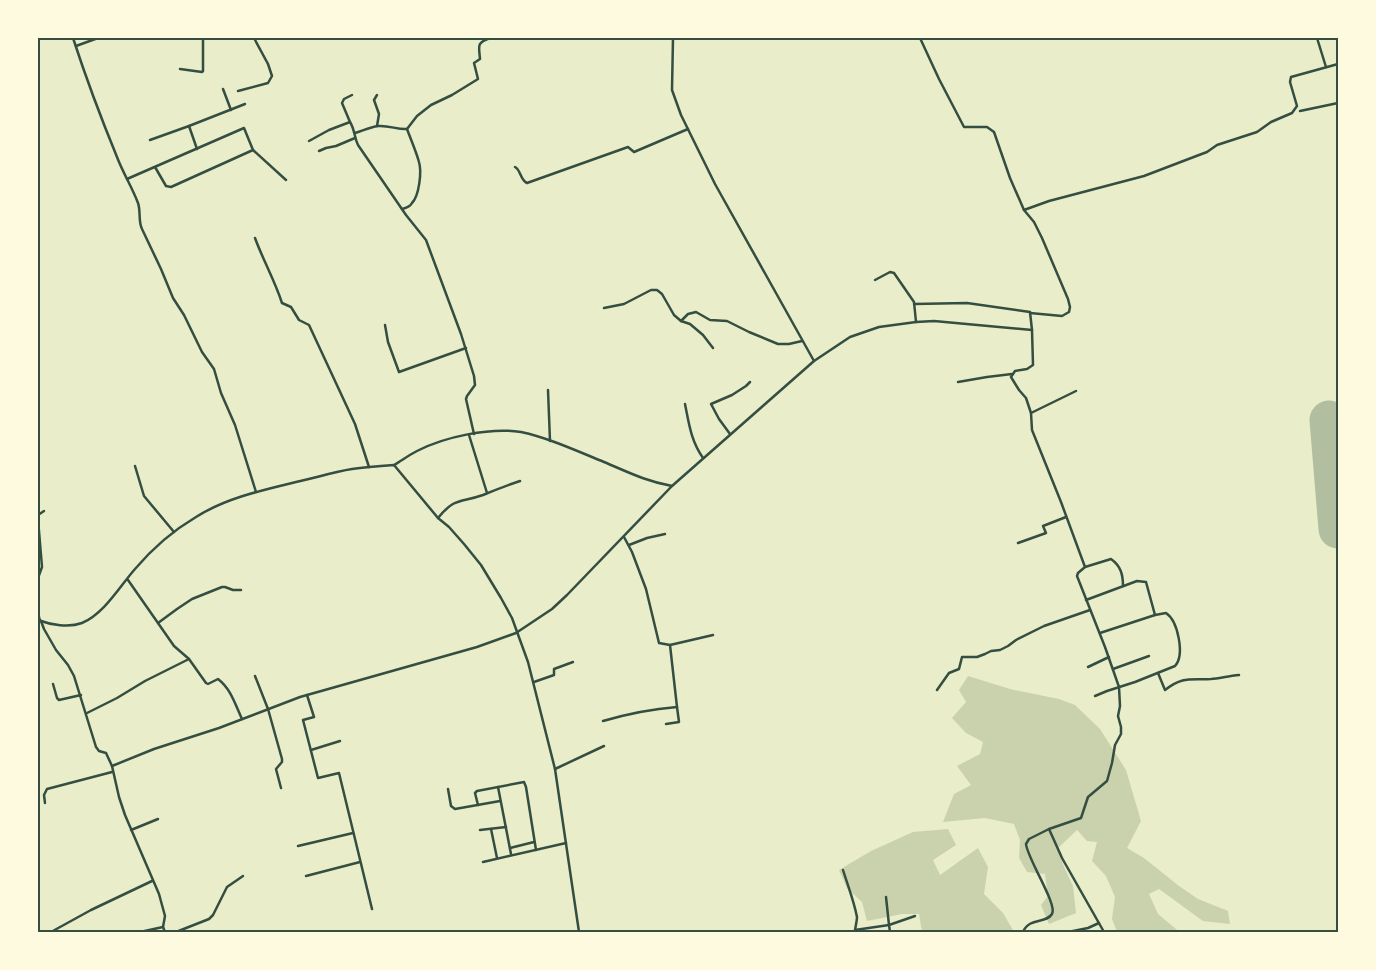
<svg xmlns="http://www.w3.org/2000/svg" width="1376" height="970" font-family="Poppins,sans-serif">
  <rect width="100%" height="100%" fill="#e9edc9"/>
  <g fill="#cad2ad">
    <polygon points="968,676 1010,689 1059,699 1075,705 1100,729 1126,770 1141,821 1127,848 1144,858 1179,886 1198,899 1228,911 1230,924 1203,921 1159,889 1149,894 1158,914 1176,929 1179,932 1117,932 1112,919 1115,897 1106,876 1092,861 1097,842 1087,841 1077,830 1057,849 1065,869 1073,886 1076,913 1049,924 1041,905 1048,896 1045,874 1027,872 1019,858 1020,840 1014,824 985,818 943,822 954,794 971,785 957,766 980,754 983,742 966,733 952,718 966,702 959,690"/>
    <polygon points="948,829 956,845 933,860 940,875 978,848 988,867 984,894 1003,913 1014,932 922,932 919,914 902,914 867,921 862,902 847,888 839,870 871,851 913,832"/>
  </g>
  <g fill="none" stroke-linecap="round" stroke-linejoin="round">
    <polyline stroke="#b2bea0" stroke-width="39" points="1329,420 1338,529"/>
    <g stroke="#344e41" stroke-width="2.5">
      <path d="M73 38C86 78 101 118 117 157 123 173 132 187 138 203 141 212 138 221 142 229L161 269 173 298 184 315 202 352 214 369 221 393 235 425 256 492"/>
      <polyline points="673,38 672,90 681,115 715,184 814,361"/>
      <polyline points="920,38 939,79 964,127 987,127 994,132 1010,178 1024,210"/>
      <polyline points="1317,38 1326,67"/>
      <polyline points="76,46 98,38"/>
      <polyline points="180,69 202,72 203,71 203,38"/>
      <polyline points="223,89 231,110"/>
      <polyline points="238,91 268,83 272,76 268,64 254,38"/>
      <polyline points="377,95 374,100 379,114 377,126"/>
      <polyline points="1300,111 1338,103"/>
      <polyline points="350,122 342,103 344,99 352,95"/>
      <polyline points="189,126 245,104"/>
      <path d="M355 133C362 131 370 127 378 126 389 125 398 130 407 129L417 116 431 105 452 95 478 79 474 63 480 59C479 46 476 43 490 38"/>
      <polyline points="150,140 189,126 197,149"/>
      <path d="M309 141 329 130 350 122C355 130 354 137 358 145L406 215 426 240 461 334 474 376 475 385 467 396 466 399 474 434"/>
      <polyline points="253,150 286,180"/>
      <polyline points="319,151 326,148 336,146 355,138"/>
      <path d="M515 167C521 170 520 180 527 183L628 147 634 152 688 129"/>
      <polyline points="127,179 244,128 253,150 171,187 166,186 155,167"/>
      <path d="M402 209C406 208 410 207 412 203 419 196 422 172 419 162 416 151 411 140 407 129"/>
      <path d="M255 238C263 260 275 281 282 303L291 307 299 320 309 325 355 424 369 467"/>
      <polyline points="875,280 890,272 894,273 914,302 916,322"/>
      <polyline points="914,304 967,303 1030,312 1032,330 1033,365 1027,369 1015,371 1011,377 1019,390 1026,398 1031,413 1032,430 1061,502 1085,567 1078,573 1077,576 1105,647 1119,687 1120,706 1118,716 1121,727 1121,734 1115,745 1112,763 1107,781 1088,797 1081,818 1049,829 1062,858 1104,932"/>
      <polyline points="604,308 624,304 651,290 657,290 662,294 674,315 681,321 690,324 703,335 713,348"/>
      <polyline points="1030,313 1062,316 1069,312 1070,307 1068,299 1042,238 1034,222 1024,210 1049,201 1144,176 1199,155 1207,152 1217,145 1257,132 1271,122 1292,113 1297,106 1290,82 1291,77 1338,64"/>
      <polyline points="681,321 688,314 696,312 710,320 727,321 749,332 778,344 789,344 802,341"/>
      <polyline points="385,325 388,342 399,372 466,348"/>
      <polyline points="958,382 987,377 1012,374"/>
      <polyline points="548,390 550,441"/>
      <path d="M685 404C689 424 691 441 703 458"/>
      <polyline points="1031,413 1076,391"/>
      <polyline points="730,434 719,419 711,404 732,395 746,386 750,382"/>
      <polyline points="469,435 487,493"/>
      <path d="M394 465C401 461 409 455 417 451 444 437 490 427 521 432 549 438 577 451 604 462 628 472 645 481 672 486"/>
      <polyline points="135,466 144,496 174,532"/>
      <path d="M438 518C455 497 460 503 483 495 495 490 508 485 520 481"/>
      <polyline points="1018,543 1046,533 1043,526 1066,517"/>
      <polyline points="629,545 647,538 665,534"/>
      <path d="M1085 567 1111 559C1121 566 1123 575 1123 586"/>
      <polyline points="38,578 42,567 38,519 38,515 44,511"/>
      <path d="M128 580 174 646 189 659 206 683 208 684 218 679C231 689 235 704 242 719"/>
      <polyline points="1086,600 1137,581 1146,582 1155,615"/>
      <polyline points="38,613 40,621"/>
      <path d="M38 620C51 625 69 628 82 623 104 614 120 586 135 569 152 549 174 530 196 517 226 498 263 490 296 482 315 478 333 472 352 469 366 467 380 466 394 465L438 518 449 527 464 544 481 565 501 598 512 618 528 662 555 769 579 932"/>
      <polyline points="41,621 44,629 56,650 68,665 74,676 96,747 99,751 106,753 112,766 119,797 125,815 159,894 165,916 163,927 165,932"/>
      <polyline points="158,623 177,609 192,599 222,587 225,587 233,590 241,590"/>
      <polyline points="670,645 713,635"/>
      <polyline points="1088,667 1109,657"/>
      <polyline points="1113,669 1149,656"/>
      <path d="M1158 673 1165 690C1183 676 1190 680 1211 679 1220 678 1229 676 1239 675"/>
      <polyline points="255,676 268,709 282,759 282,762 276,769 281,788"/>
      <polyline points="534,682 554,675 554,669 573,662"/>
      <polyline points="53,684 57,698 59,700 81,695"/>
      <polyline points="937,690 949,673 959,669 962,657 977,657 985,654 991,651 1000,650 1008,646 1016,640 1044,626 1090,610"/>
      <polyline points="307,695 314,717 303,720 318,778 339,773 372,909"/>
      <path d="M1095 696 1107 691 1135 682 1175 666C1185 655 1178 621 1166 613L1155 615 1100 633"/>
      <polyline points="87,713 117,698 145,681 189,659"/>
      <path d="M603 721C627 714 652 709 677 707L670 645 659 643 646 589 632 552 624 537"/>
      <polyline points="666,724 679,722 677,707"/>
      <polyline points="311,750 340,741"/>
      <polyline points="112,766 154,749 219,728 300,697 477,647 516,633 552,609 567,595 672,486 814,361 850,337 879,327 916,322 934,321 1032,330"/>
      <polyline points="555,769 604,746"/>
      <polyline points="498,787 511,854"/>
      <polyline points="448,789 451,806 455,809 500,801"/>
      <polyline points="45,803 44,795 47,789 112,772"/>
      <polyline points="478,805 475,793 477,791 524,782 526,787 536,850"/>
      <polyline points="491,829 497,858"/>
      <polyline points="131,830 158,819"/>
      <polyline points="480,830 506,827"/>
      <polyline points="298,846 353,833"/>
      <polyline points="510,848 534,842"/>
      <polyline points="483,862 566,843"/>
      <path d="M843 870C848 886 854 901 857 917 857 922 855 927 855 932"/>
      <polyline points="306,876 360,862"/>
      <polyline points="855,930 889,925 886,897"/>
      <polyline points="51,932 91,910 152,881"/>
      <polyline points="140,932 163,927"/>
      <polyline points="176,932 209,919 213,915 227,887 243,876"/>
      <polyline points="890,932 889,925 915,916"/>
      <path d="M1023 932C1029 917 1046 924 1052 914 1058 905 1027 858 1026 844L1029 839 1049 829"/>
      <polyline points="1068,932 1088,928 1099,923"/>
    </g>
  </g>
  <rect width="1376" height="970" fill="none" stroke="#fefae0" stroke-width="78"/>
  <rect x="39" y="39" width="1298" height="892" fill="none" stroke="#344e41" stroke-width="2"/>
</svg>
